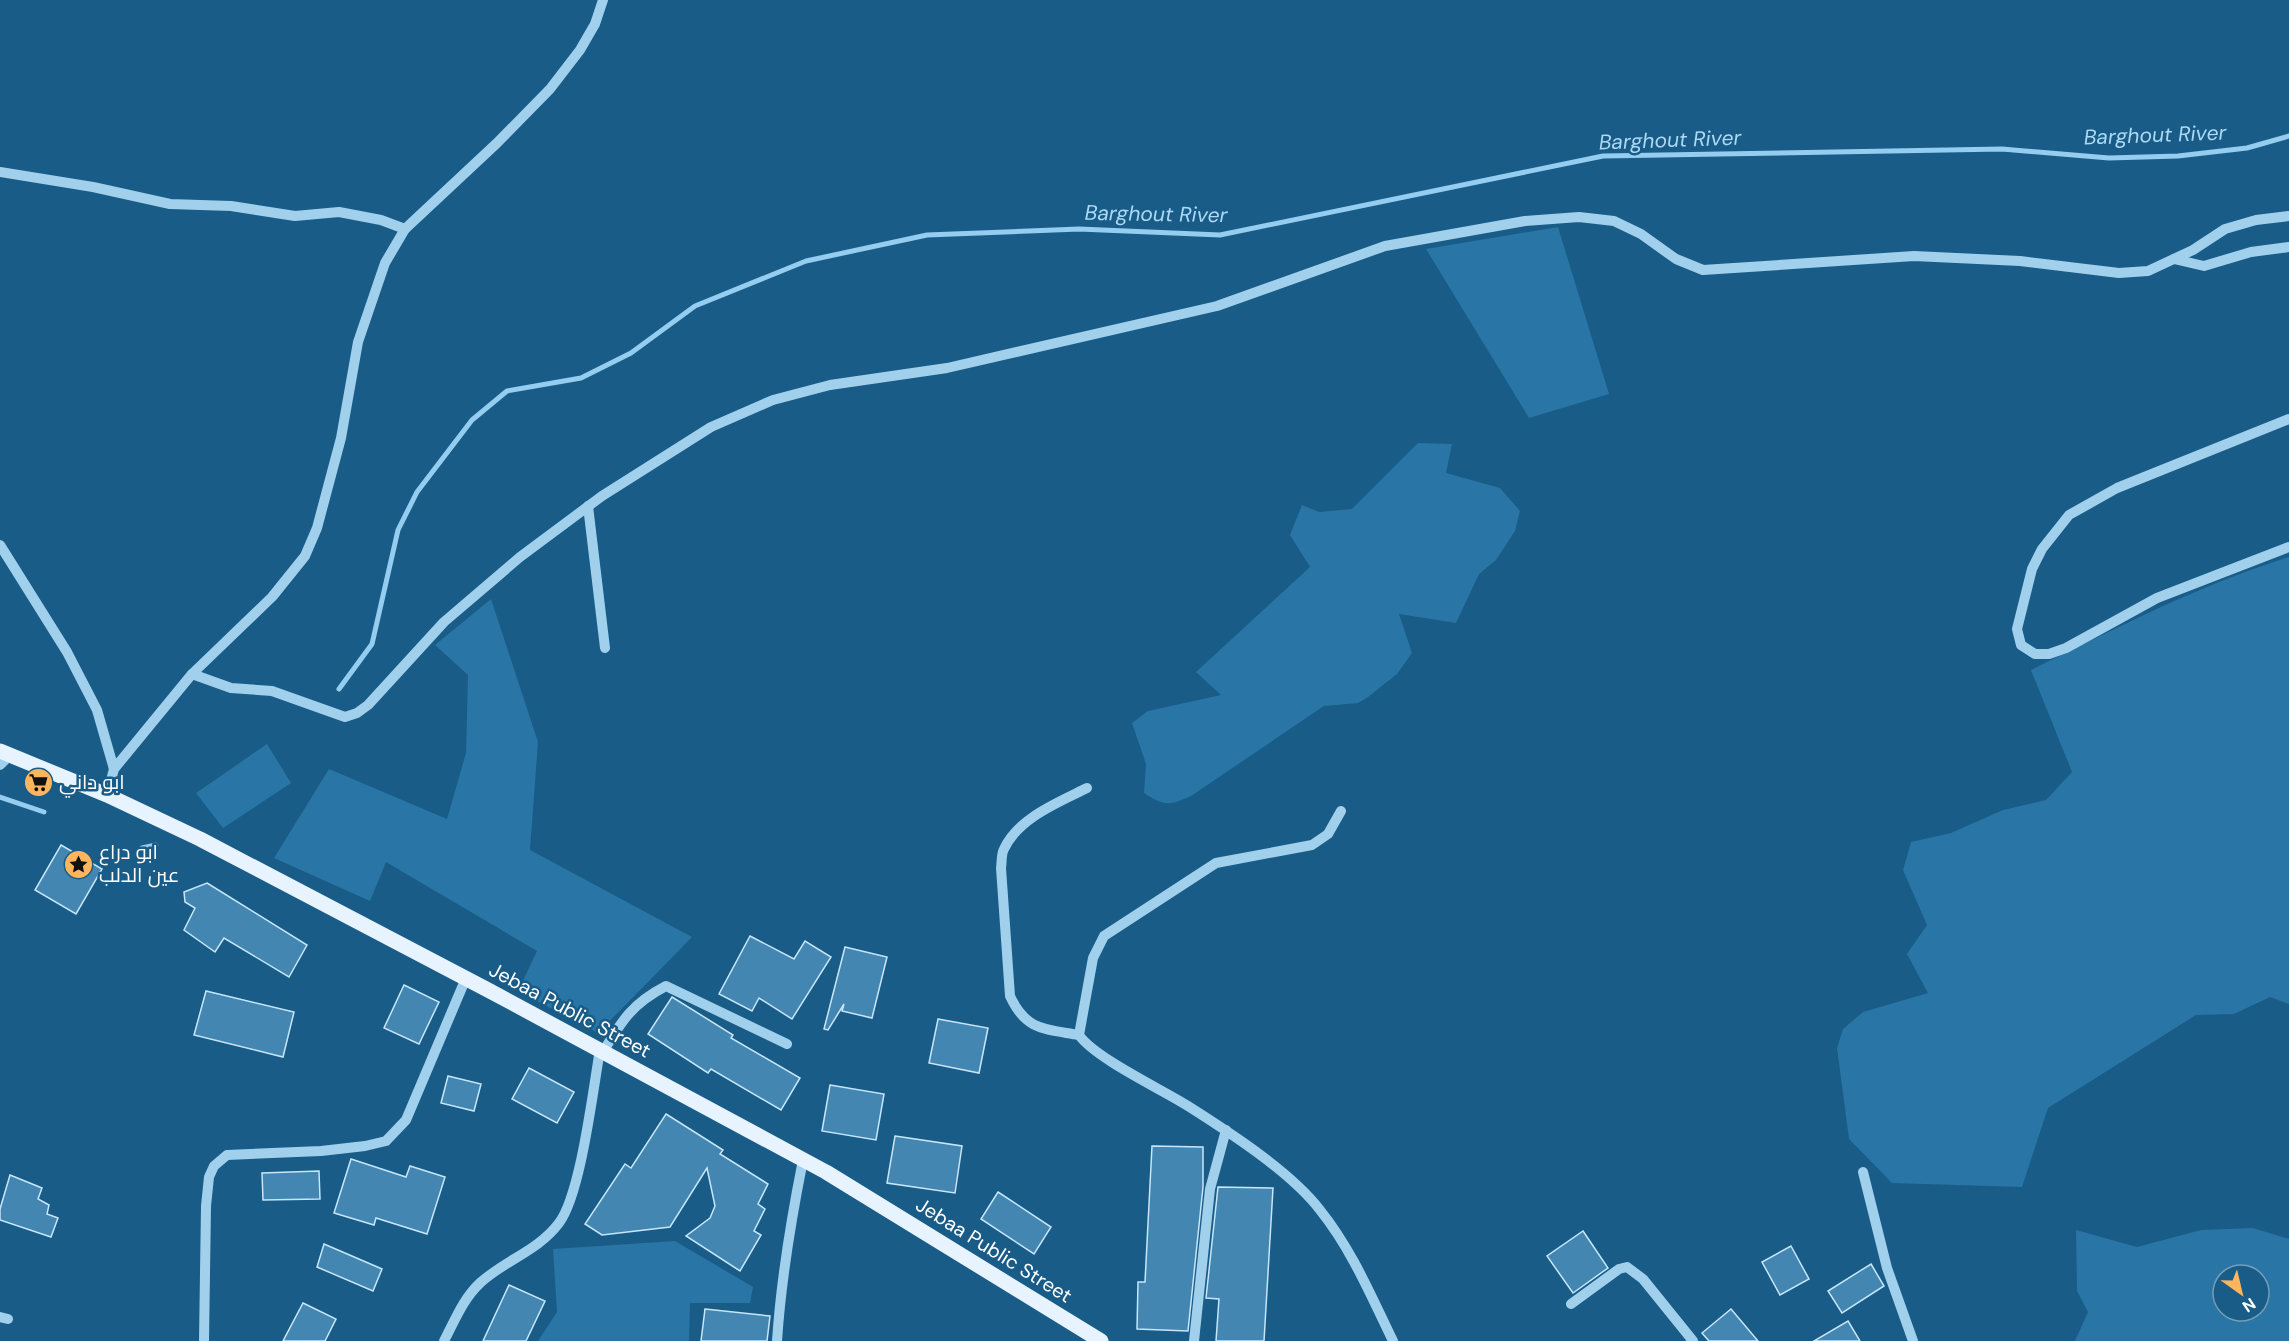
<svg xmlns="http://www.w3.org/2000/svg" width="2289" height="1341" font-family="'DM Sans',Cairo,sans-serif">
  <rect width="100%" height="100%" fill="#195c88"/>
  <g fill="#2975a5" fill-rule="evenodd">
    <polygon points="1558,227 1609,394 1529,418 1426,249"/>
    <path d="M1418 443 1452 444 1446 473 1500 488 1520 511 1515 531 1496 560 1479 574 1456 623 1399 614 1412 653 1397 674 1368 697 1358 703 1324 706 1191 796C1169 806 1164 806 1144 793L1146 764 1132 723 1148 711 1221 695 1196 672 1310 567 1290 535 1302 505 1319 512 1352 509Z"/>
    <path d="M2289 557V1004L2270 997 2234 1014 2196 1015 2048 1108 2022 1187 1892 1183 1849 1139 1837 1048 1843 1029 1863 1012 1928 993 1907 954 1927 925 1903 870 1911 842 1951 833 2003 810 2046 800 2072 772 2031 670C2115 629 2199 585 2289 557Z"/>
    <polygon points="491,599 538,742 530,850 692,937 598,1033 518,991 537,951 386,862 370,901 274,858 329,769 447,819 466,753 468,675 435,645"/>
    <polygon points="267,744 291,783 223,828 196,793"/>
    <path d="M2253 1228 2289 1239V1341H2075L2088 1312 2077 1291 2076 1230 2137 1247 2201 1230ZM2223 1275H2259V1311H2223Z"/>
    <polygon points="675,1241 753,1287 750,1303 690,1303 689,1341 538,1341 557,1312 553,1249"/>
  </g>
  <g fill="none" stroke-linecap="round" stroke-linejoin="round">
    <g stroke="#94cdef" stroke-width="5">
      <polyline points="339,689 372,644 398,530 417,492 472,420 507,391 581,378 631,353 695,306 806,261 927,235 1079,229 1220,235 1603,156 2002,149 2109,158 2178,156 2247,148 2289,136"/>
      <polyline points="0,797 44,812"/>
      <polyline points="142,848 156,845"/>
    </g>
  </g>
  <g fill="#4286b1" stroke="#c7e6f9" stroke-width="1.5">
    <polygon points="61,845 102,869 76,914 35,890"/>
    <polygon points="207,883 307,945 289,977 224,938 215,952 184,930 195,908 185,902 184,892"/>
    <polygon points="750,936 794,959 805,941 831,957 792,1019 759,998 752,1011 719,994"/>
    <polygon points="845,947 887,957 872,1018 842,1011 844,1004 828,1030 824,1029"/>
    <polygon points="404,985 439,1002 419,1044 384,1028"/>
    <polygon points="206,991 294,1012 283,1057 194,1035"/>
    <polygon points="672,997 733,1035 731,1038 800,1078 781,1110 711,1069 708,1073 648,1034"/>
    <polygon points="938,1019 988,1028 979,1073 929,1063"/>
    <polygon points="529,1068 574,1092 557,1123 512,1099"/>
    <polygon points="448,1076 481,1084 474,1111 441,1103"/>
    <polygon points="830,1085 884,1094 876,1140 822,1131"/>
    <polygon points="666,1114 723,1150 720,1154 768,1184 758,1204 765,1209 754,1231 761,1235 740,1271 686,1236 710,1218 715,1206 707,1168 670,1227 602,1235 585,1224 625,1164 631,1168"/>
    <polygon points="895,1136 962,1146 955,1193 887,1183"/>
    <polygon points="1152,1146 1203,1147 1203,1187 1188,1331 1137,1329 1138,1282 1145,1282"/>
    <polygon points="351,1159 406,1177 410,1166 445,1177 427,1234 376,1218 374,1225 334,1213"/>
    <polygon points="319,1171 320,1199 263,1200 262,1173"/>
    <polygon points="10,1175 42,1188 38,1199 49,1205 47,1214 58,1218 51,1237 0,1220 0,1209"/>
    <polygon points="1218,1187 1273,1188 1264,1341 1216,1341 1219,1299 1206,1298"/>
    <polygon points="998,1192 1051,1227 1034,1254 981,1219"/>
    <polygon points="1583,1231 1608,1268 1573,1293 1547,1256"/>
    <polygon points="324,1244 382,1269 373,1291 317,1267"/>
    <polygon points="1791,1246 1809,1279 1780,1295 1762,1262"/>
    <polygon points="1871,1264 1884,1286 1842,1313 1828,1291"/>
    <polygon points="509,1285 545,1301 526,1341 483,1341"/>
    <polygon points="303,1303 336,1319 325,1341 283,1341"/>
    <polygon points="705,1309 770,1316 767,1341 701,1341"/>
    <polygon points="1731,1309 1758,1341 1709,1341 1702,1333"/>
    <polygon points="1848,1321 1860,1341 1814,1341"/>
  </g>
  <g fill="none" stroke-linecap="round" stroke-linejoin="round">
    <g stroke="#a1d0ed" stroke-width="10">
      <polyline points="0,172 93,187 170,204 231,206 295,216 339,212 381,220 405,229"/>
      <polyline points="2174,259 2204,266 2251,252 2289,247"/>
      <polyline points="2289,419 2117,488 2069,515 2042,549 2032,569 2017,629 2021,645 2035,654 2049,654 2066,648 2157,598 2289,547"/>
      <polyline points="588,506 605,648"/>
      <polyline points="0,545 67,652 97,710 114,769"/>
      <polyline points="192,674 231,688 272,691 345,717 357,713 368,705 444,622 520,557 602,496 711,427 773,400 830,385 947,368 1217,306 1385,246 1525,221 1579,217 1614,221 1641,234 1676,259 1703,270 1914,256 2020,261 2119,273 2148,271 2193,250 2225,229 2256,220 2289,216"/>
      <polyline points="0,765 11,754"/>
      <polyline points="107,795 114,769 192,674 272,597 305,556 317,528 341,438 358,342 385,263 405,229 497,143 550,89 580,50 595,24 603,0"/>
      <path d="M1341 811 1328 834 1312 845 1216 863 1104 936 1093 958 1079 1035C1095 1058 1161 1089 1188 1106 1229 1132 1291 1172 1320 1210 1352 1250 1371 1296 1393 1341"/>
      <path d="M1079 1035C1045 1029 1026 1031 1010 996L1001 868C1002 862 1001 854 1004 849 1018 818 1059 802 1087 788"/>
      <path d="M603 1052C622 1020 633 1003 666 986L787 1044"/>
      <polyline points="1863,1172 1887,1268 1913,1341"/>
      <polyline points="1571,1304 1619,1269 1627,1267 1643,1279 1693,1341"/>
      <polyline points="0,1317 8,1319"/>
      <polyline points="204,1341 206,1206 209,1177 214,1166 227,1155 321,1151 365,1146 386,1141 406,1120 466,978"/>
      <path d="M444 1341C455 1320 463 1299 480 1283 505 1260 538 1251 559 1223 581 1194 593 1089 600 1050"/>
      <path d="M777 1341C781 1280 791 1220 803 1160"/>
      <polyline points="1194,1341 1210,1189 1226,1130"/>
    </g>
    <polyline stroke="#e7f4ff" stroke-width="15" points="0,751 107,795 200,839 488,990 826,1172 1101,1341"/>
  </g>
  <defs>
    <symbol id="supermarket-disc" viewBox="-11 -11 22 22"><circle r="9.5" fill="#ffb55d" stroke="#195c88"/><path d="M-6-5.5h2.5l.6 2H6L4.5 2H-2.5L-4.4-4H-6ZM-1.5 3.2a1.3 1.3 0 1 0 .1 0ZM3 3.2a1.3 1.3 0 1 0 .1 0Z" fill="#111"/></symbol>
    <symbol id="sight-disc" viewBox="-11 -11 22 22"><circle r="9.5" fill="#ffb55d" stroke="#195c88"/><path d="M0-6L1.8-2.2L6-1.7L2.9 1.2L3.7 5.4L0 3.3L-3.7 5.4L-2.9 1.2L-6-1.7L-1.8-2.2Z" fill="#111"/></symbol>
  </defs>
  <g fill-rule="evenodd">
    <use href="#supermarket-disc" x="22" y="766" width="33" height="33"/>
    <use href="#sight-disc" x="62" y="848" width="33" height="33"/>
  </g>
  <g text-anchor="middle" stroke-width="5" stroke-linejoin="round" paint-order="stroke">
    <g font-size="20" fill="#fff" stroke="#195c88" text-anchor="start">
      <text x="59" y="789">ابو داني</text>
      <text x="99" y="859">ابو دراع<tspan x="99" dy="23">عين الدلب</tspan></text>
    </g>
    <g font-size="20" fill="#fff" stroke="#195c88">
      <text transform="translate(570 1010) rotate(28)" y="7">Jebaa Public Street</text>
      <text transform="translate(994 1250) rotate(32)" y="7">Jebaa Public Street</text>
    </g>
    <g font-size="21" font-style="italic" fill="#add9f4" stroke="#195c88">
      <text transform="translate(2155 135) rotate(-2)" y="7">Barghout River</text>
      <text transform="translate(1670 140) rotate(-2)" y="7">Barghout River</text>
      <text transform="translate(1156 214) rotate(1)" y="7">Barghout River</text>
    </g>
  </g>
  <g transform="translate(2241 1293) rotate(146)"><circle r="28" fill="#195c88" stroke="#759db8" stroke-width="1.5"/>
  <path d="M0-4.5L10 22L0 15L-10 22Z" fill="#ffb55d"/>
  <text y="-9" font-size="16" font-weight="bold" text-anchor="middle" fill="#ffffff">N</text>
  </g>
</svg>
